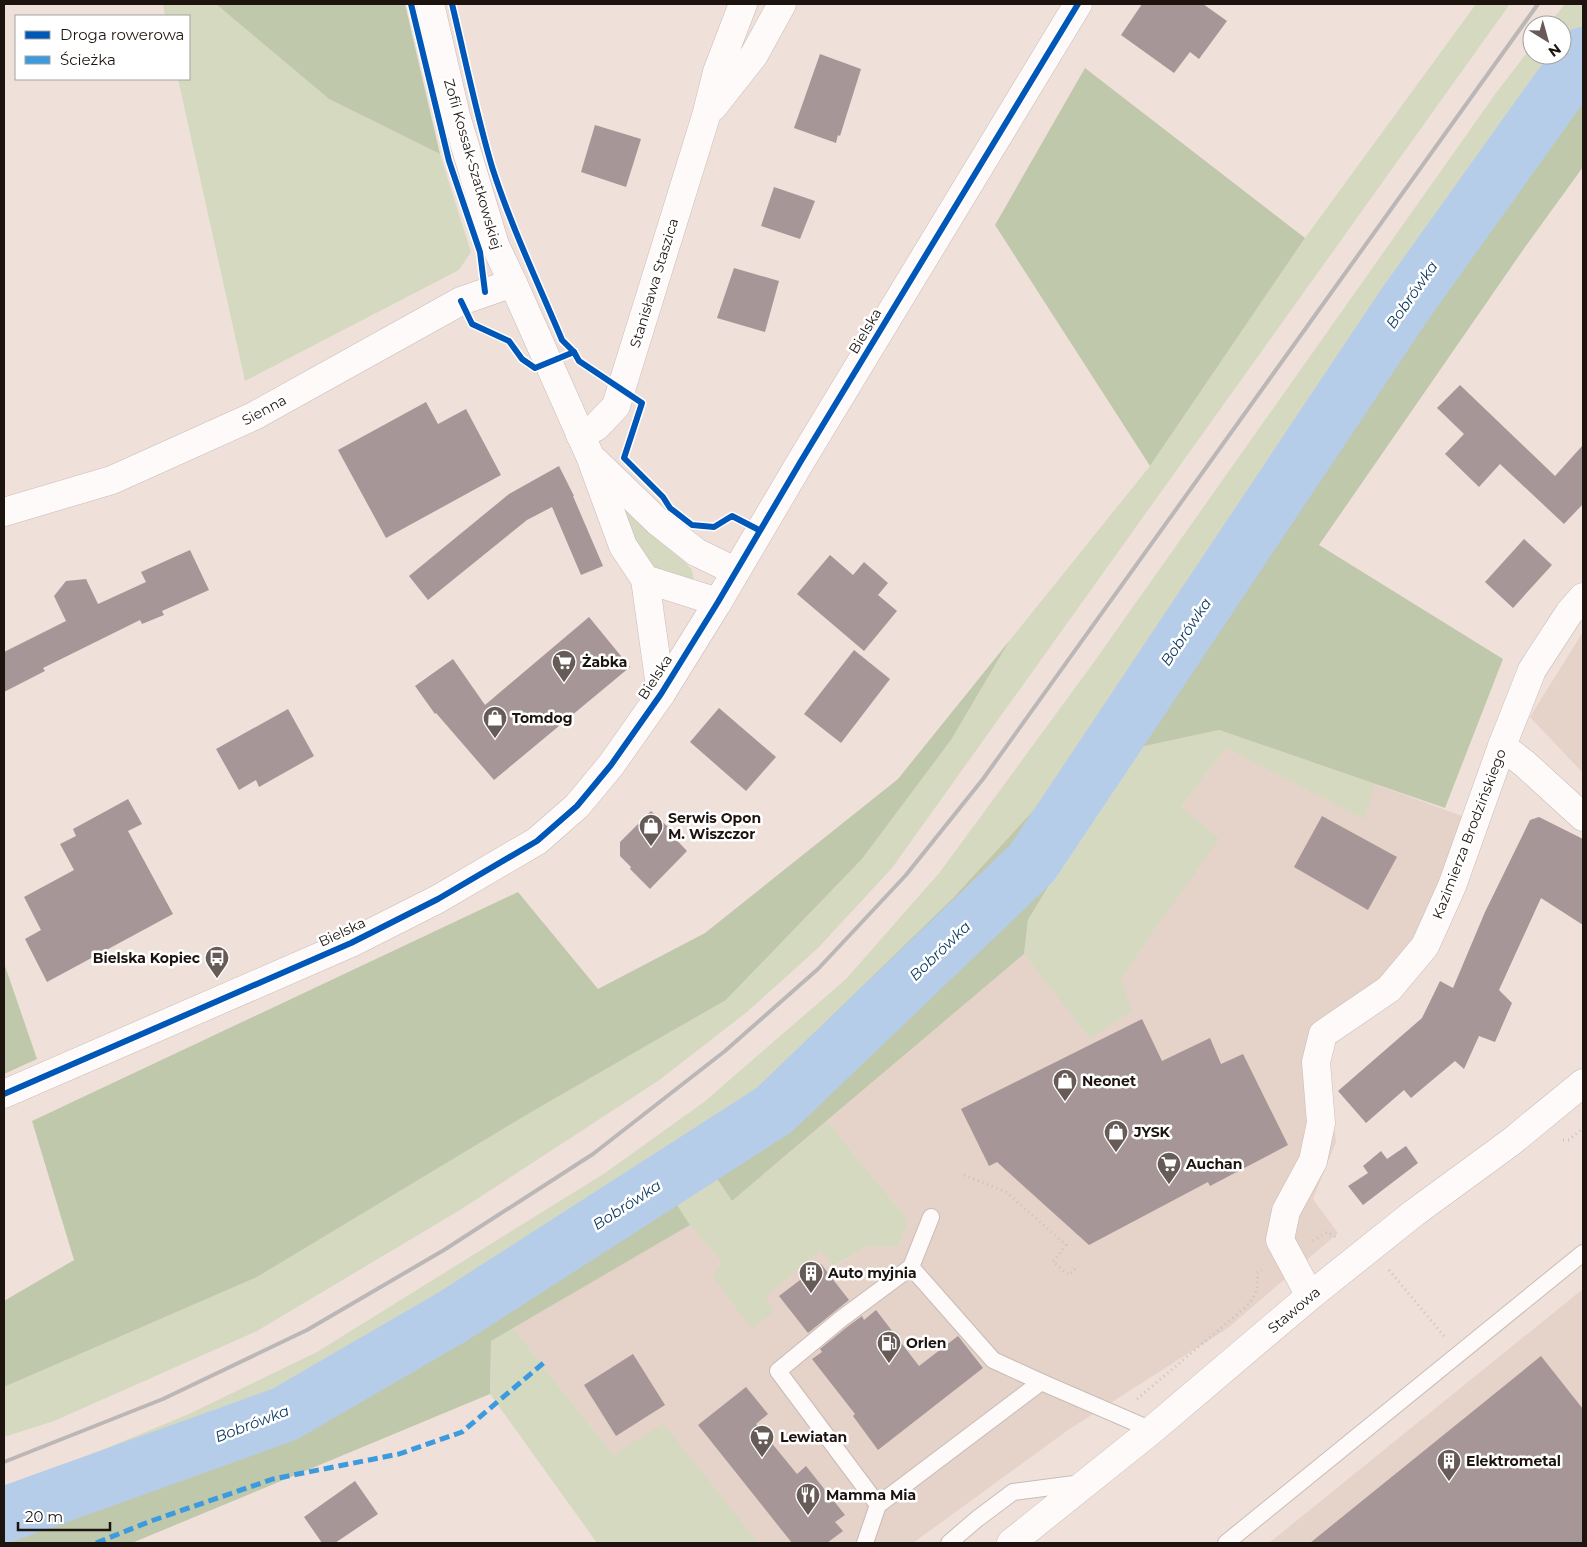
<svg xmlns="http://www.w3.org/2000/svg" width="1587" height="1547" font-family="Montserrat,sans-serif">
  <rect width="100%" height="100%" fill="#f0e0da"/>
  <g fill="#e5d2c8">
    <polygon points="1583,632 1583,773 1530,717"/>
    <polygon points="1226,748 1363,818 1375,784 1489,826 1426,965 1334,1045 1327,1069 1336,1142 1313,1199 1338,1233 1228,1328 1068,1430 913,1543 759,1543 663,1425 613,1455 513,1328 690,1225 723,1262 764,1297 821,1250 835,1266 866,1247 898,1246 909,1221 827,1121 1024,954 1090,1037 1121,980 1159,923 1181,807"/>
    <polygon points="1583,1289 1583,1543 1269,1543"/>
  </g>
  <g fill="#d4d9c0">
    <polygon points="163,4 216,4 329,99 440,154 471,252 459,270 245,381 178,79 189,79 189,16 165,16"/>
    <polygon points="1476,4 1510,4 892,868 818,948 747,1012 658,1081 460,1210 257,1331 54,1421 4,1437 4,1387 257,1277 533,1111 726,1000 862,859 951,740 1010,640 1150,466 1305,238"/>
    <polygon points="1565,4 1583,4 1583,29 1459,197 1042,801 953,898 743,1102 691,1140 732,1201 827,1121 909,1221 898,1246 866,1247 834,1266 821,1250 765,1297 774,1311 752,1329 713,1277 722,1262 690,1225 657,1175 284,1395 4,1525 4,1489 34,1478 189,1414 317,1352 605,1173 704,1102 846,979 940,872 1094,662 1496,93 1532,46 1532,55 1562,55 1562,25 1548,25"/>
    <polygon points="620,503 627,505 682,559 692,570 694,582 651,569 637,551"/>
    <polygon points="1219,730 1375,784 1364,819 1226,748 1181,807 1219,839 1159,923 1121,980 1132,1011 1090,1038 1024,954 1028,920 1131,749"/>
    <polygon points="513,1328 613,1455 663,1424 759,1543 597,1543 490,1394 491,1341"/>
  </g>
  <g fill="#c0c8ab">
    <polygon points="216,4 405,4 440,154 329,99"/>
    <polygon points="1583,29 1583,167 1523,250 1319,545 1503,659 1445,808 1219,730 1131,749 1028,920 1024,954 732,1201 691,1140 743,1102 953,898 1042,801 1459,197"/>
    <polygon points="1085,68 1305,238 1150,466 995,225"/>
    <polygon points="1010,640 951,740 862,859 726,1000 533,1111 257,1277 4,1387 4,1301 74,1260 32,1121 518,892 598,989 705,933 898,779"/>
    <polygon points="4,963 37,1059 4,1074"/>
    <polygon points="657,1174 690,1225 491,1341 490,1394 132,1543 4,1543 4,1525 284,1395"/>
  </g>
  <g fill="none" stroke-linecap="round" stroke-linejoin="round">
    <polyline stroke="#b5cde9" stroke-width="56" points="4,1515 285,1414 452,1317 774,1110 1032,863 1405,304 1583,55"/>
  </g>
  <g fill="#a79698">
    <polygon points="1142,4 1203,4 1227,21 1199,59 1190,52 1174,73 1121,35"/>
    <polygon points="820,54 861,69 840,136 838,135 836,143 794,128"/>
    <polygon points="595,125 641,139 626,187 581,172"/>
    <polygon points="774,187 815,201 800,239 761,226"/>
    <polygon points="734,268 779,281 765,332 717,318"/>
    <polygon points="1460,385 1555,476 1583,445 1583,504 1564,524 1500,464 1479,487 1445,454 1464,434 1437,408"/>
    <polygon points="426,402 438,424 466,409 501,475 386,538 338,450"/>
    <polygon points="559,466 574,496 573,496 603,566 581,575 552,507 527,520 428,600 409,576 509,494"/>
    <polygon points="1524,539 1552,565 1513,608 1485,582"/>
    <polygon points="190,550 209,590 162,611 164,615 142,624 140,620 43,668 45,671 4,692 4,652 66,621 54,596 66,581 86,579 98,604 146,582 141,572"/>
    <polygon points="830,555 853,575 864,562 888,583 878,595 897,611 864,651 797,594"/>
    <polygon points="589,617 630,667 494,780 436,713 435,714 415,686 453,659 485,705"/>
    <polygon points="854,650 890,679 841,743 804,714"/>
    <polygon points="719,708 776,757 746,791 690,742"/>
    <polygon points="288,709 314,756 259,787 256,780 239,790 216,749"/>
    <polygon points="128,799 142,824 128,831 173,914 47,982 25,939 41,930 24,897 74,870 60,844 76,836 73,829"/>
    <polygon points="651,811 671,830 669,832 687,851 650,889 630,869 631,867 620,856 620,842"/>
    <polygon points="1322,816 1397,857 1368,910 1294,867"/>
    <polygon points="1539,817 1583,839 1583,925 1541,898 1499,990 1512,1003 1495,1042 1479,1036 1464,1069 1455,1061 1411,1098 1404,1090 1366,1123 1338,1091 1422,1018 1440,981 1453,988 1485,912 1530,820"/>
    <polygon points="1142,1019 1162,1061 1210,1038 1221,1064 1243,1054 1288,1145 1210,1186 1208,1182 1089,1245 997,1162 989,1166 961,1109"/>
    <polygon points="1406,1146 1418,1163 1363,1205 1348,1186 1368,1173 1363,1166 1381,1151 1387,1159"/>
    <polygon points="821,1264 849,1300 808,1333 779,1296"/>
    <polygon points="876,1310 919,1366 958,1336 983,1368 878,1450 853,1416 855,1414 812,1359 822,1352 820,1349 847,1327 862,1316 864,1320"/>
    <polygon points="633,1354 665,1405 616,1436 584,1385"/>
    <polygon points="1541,1356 1583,1409 1583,1543 1310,1543"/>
    <polygon points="746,1387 768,1414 756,1424 797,1474 806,1466 845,1515 835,1522 843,1531 827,1543 792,1543 698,1425"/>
    <polygon points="355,1481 378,1514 335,1543 322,1543 304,1517"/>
  </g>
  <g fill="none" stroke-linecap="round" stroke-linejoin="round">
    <defs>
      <g id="lane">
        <polyline points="931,1217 911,1267 993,1360 1041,1382"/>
        <polyline points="878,1505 778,1371 841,1319 911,1267"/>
        <polyline points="865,1543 878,1505 1041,1382 1152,1430"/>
        <polyline points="949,1543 977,1519 1013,1492 1082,1483"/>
        <polyline points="1226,1543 1583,1253"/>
      </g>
      <g id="street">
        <polyline points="430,4 456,116 495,245 513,283 590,456 623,546 645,579 718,602"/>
        <polyline points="713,107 754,55 782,4"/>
        <polyline points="580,435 596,427 616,406 706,116 717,72 743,4"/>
        <polyline points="595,461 657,521 696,552 735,571"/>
        <polyline points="4,512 112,480 254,416 461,301 513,283"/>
        <polyline points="645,579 661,694"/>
        <polyline points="1502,746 1525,764 1583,817"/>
        <polyline points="1310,1296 1280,1240 1286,1211 1313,1161 1321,1123 1316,1062 1323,1034 1389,989 1425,946 1452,886 1502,746 1532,670 1569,613 1583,597"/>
      </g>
      <g id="secondary">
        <polyline points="4,1094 351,943 438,899 537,841 577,806 611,765 661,694 718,602 801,461 1078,4"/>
        <polyline points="1011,1543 1152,1430 1310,1296 1414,1213 1511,1142 1583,1083"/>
      </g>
    </defs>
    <use href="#lane" stroke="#c8bcb7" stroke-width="18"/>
    <use href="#street" stroke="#c8bcb7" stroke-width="29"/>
    <use href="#secondary" stroke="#c8bcb7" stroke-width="29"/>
    <g stroke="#c8c3c1" stroke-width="3" stroke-dasharray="1 4" stroke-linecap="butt">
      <polyline points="1563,1140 1569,1140 1583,1128"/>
      <polyline points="964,1175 1006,1192 1066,1245 1053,1262 1069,1275 1077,1267"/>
      <polyline points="1313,1241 1327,1232 1335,1236 1338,1235"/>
      <polyline points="1389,1270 1444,1336"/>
      <path d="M1137 1399 1247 1306C1256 1294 1259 1289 1257 1273L1262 1270"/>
    </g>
    <use href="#lane" stroke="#fdfaf9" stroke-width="16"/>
    <use href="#street" stroke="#fdfaf9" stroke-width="28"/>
    <use href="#secondary" stroke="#fdfaf9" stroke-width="28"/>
    <polyline stroke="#bbb7b6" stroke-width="4" points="4,1462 163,1399 307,1330 444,1250 593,1154 725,1051 818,969 906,875 983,779 1538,4"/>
    <polyline stroke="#3c9ade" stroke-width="5" stroke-dasharray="10 5" stroke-linecap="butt" points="96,1543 151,1521 273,1479 399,1454 462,1432 547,1360"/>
    <defs>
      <g id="cycleway">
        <polyline points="411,4 449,161 480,252 485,292"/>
        <path d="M452 4C465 58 476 113 492 167 511 226 538 283 562 340L574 352 579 361 642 403 624 458 663 497 670 508 692 525 714 527 732 516 759 530"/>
        <polyline points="461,301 472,324 509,341 522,359 535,368 574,352"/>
        <polyline points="4,1094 351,943 438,899 537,841 577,806 611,765 661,694 718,602 801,461 1078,4"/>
      </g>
    </defs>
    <use href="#cycleway" stroke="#fff" stroke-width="9"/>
    <use href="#cycleway" stroke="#0057b8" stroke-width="6"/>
  </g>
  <defs>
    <symbol id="supermarket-pin" viewBox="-11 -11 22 30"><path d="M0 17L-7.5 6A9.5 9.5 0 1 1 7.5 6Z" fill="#675b57" stroke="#fff"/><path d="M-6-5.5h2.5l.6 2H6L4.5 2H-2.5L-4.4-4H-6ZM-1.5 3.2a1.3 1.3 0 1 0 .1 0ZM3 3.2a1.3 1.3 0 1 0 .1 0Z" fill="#fff"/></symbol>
    <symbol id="shop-pin" viewBox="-11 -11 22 30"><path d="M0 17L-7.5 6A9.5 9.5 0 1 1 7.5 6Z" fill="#675b57" stroke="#fff"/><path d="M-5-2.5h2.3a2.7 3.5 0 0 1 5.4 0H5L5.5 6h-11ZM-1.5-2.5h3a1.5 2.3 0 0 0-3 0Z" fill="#fff"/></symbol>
    <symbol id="bus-pin" viewBox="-11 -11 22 30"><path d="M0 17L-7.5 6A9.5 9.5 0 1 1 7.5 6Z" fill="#675b57" stroke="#fff"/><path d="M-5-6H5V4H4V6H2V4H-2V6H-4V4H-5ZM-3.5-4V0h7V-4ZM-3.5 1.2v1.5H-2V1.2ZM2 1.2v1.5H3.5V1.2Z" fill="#fff"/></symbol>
    <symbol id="building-pin" viewBox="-11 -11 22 30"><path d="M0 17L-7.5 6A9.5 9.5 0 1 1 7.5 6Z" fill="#675b57" stroke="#fff"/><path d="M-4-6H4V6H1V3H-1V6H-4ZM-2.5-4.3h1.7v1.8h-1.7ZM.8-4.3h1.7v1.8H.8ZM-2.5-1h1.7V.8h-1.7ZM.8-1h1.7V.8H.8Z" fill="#fff"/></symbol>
    <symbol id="fuel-pin" viewBox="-11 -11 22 30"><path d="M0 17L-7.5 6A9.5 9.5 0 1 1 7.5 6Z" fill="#675b57" stroke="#fff"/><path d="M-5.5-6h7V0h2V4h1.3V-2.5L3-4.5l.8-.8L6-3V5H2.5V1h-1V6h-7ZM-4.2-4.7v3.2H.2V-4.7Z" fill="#fff"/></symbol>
    <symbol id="restaurant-pin" viewBox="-11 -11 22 30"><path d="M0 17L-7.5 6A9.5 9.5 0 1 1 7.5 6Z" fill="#675b57" stroke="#fff"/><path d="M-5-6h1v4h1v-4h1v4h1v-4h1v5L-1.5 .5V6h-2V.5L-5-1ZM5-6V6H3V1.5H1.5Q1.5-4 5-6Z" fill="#fff"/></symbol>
  </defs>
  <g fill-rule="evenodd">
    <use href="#supermarket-pin" x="550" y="648" width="28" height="38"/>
    <use href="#shop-pin" x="481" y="704" width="28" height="38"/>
    <use href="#shop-pin" x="637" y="812" width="28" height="38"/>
    <use href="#bus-pin" x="203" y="944" width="28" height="38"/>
    <use href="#shop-pin" x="1051" y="1067" width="28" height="38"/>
    <use href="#shop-pin" x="1102" y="1118" width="28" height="38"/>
    <use href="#supermarket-pin" x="1155" y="1150" width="28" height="38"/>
    <use href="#building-pin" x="797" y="1259" width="28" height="38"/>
    <use href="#fuel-pin" x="875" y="1329" width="28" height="38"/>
    <use href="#supermarket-pin" x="748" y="1423" width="28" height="38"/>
    <use href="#building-pin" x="1435" y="1447" width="28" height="38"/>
    <use href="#restaurant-pin" x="794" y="1481" width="28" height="38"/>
  </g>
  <g text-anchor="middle" stroke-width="5" stroke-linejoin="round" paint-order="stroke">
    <g font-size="14" fill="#1d1410" stroke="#fff">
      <text transform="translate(473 164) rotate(74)" y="5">Zofii Kossak-Szatkowskiej</text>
      <text transform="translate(654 283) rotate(-73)" y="5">Stanisława Staszica</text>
      <text transform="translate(865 331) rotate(-59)" y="5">Bielska</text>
      <text transform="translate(264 410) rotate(-28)" y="5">Sienna</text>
      <text transform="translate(655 677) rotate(-57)" y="5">Bielska</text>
      <text transform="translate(1469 834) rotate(-69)" y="5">Kazimierza Brodzińskiego</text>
      <text transform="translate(342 932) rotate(-25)" y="5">Bielska</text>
      <text transform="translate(1294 1310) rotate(-40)" y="5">Stawowa</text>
    </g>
    <g font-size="14" font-weight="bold" fill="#1d1410" stroke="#fff" text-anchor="start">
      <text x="582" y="667">Żabka</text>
      <text x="512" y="723">Tomdog</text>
      <text x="668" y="823">Serwis Opon<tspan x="668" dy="16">M. Wiszczor</tspan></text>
      <text x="200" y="963" text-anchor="end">Bielska Kopiec</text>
      <text x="1082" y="1086">Neonet</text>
      <text x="1134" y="1137">JYSK</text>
      <text x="1186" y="1169">Auchan</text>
      <text x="828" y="1278">Auto myjnia</text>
      <text x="906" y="1348">Orlen</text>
      <text x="780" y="1442">Lewiatan</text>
      <text x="1466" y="1466">Elektrometal</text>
      <text x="826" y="1500">Mamma Mia</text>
    </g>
    <g font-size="15" font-style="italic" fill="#0b385f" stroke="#fff">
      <text transform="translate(1412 295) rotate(-55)" y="5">Bobrówka</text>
      <text transform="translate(1186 632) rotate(-56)" y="5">Bobrówka</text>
      <text transform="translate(940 951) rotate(-44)" y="5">Bobrówka</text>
      <text transform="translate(627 1205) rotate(-33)" y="5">Bobrówka</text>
      <text transform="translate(252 1424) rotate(-21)" y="5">Bobrówka</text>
    </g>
  </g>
  <rect width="1587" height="1547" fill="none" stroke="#1d1410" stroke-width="10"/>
  <rect x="15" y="15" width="175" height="65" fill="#ffffff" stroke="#a5a19f"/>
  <rect x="25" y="31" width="25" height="8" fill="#0057b8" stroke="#a5a19f"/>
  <text x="60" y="40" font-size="15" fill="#1d1410">Droga rowerowa</text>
  <rect x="25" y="56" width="25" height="8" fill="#3c9ade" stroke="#a5a19f"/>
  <text x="60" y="65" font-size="15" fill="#1d1410">Ścieżka</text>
  <g transform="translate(1547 40) rotate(143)"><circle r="24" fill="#ffffff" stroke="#a5a19f"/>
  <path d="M0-4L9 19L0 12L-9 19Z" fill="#675b57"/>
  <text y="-8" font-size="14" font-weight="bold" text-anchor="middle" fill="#1d1410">N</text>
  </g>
  <path d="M18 1522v8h92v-8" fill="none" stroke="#1d1410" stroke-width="2.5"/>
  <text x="25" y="1522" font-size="15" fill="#1d1410" stroke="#ffffff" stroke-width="4" paint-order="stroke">20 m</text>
</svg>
